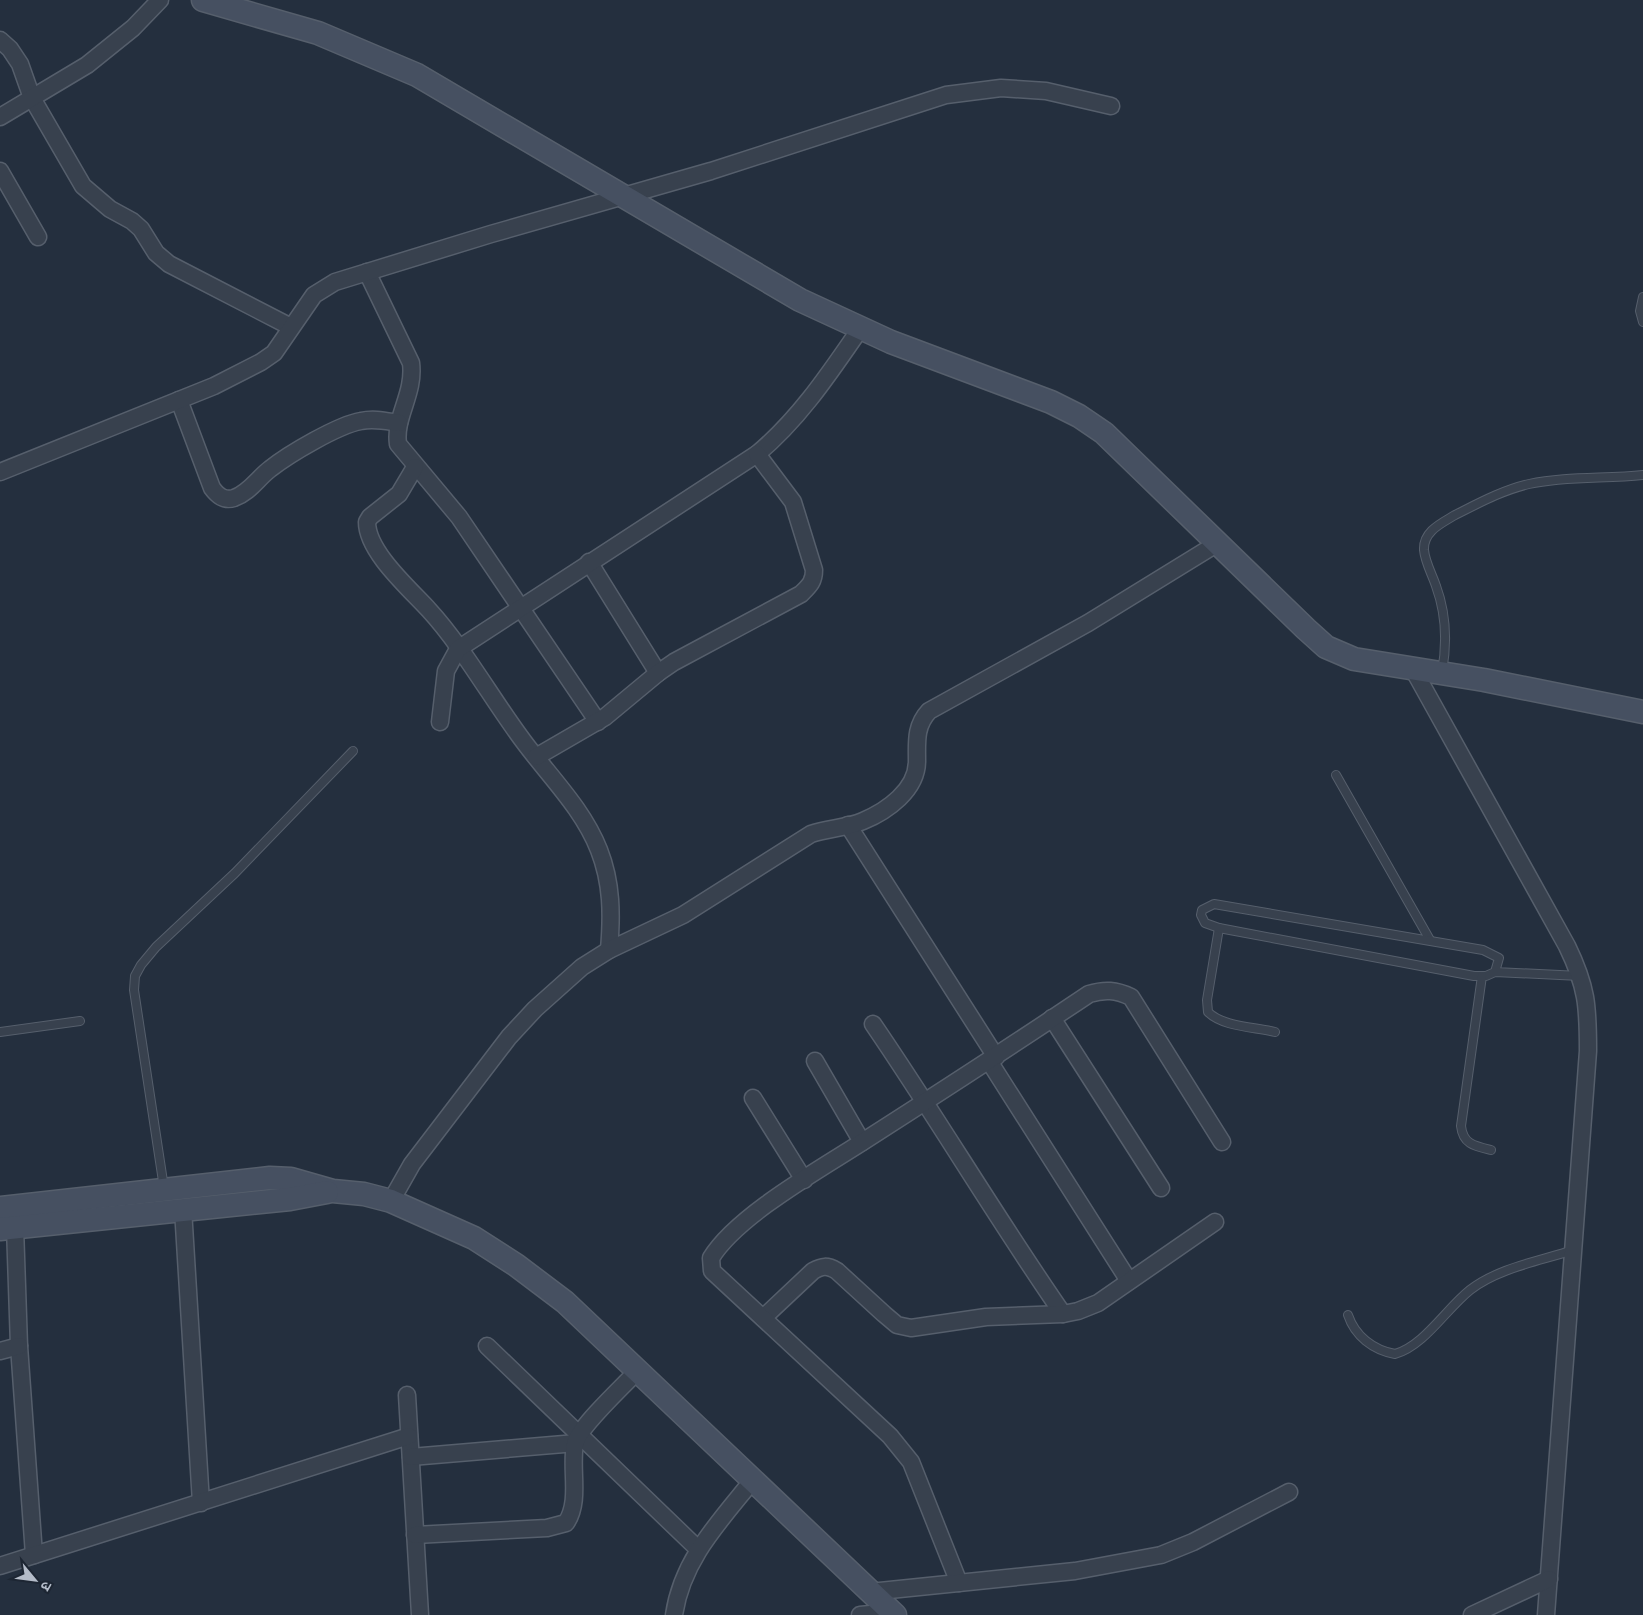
<svg xmlns="http://www.w3.org/2000/svg" width="1643" height="1615" font-family="'DejaVu Sans','Noto Sans Devanagari',sans-serif">
  <rect width="100%" height="100%" fill="#242f3e"/>
  <g fill="none" stroke-linecap="round" stroke-linejoin="round">
    <defs>
      <g id="lane">
        <polyline points="1643,297 1640,311 1643,322"/>
        <path d="M1442 672C1447 644 1446 613 1436 586 1432 574 1425 562 1424 550 1423 531 1442 523 1455 515 1479 503 1503 490 1529 484 1566 476 1606 479 1643 475"/>
        <polyline points="1336,775 1430,940"/>
        <path d="M1219 928 1207 1000 1208 1012C1223 1027 1255 1027 1275 1032"/>
        <polyline points="1495,972 1499,958 1483,950 1214,904 1202,910 1201,915 1205,923 1219,928 1474,976 1486,976 1495,972 1580,976"/>
        <path d="M1482 976 1461 1126C1463 1144 1474 1146 1491 1150"/>
        <polyline points="0,1032 80,1021"/>
        <polyline points="164,1188 134,990 135,976 141,965 156,947 235,873 353,751"/>
        <path d="M1348 1315C1355 1336 1373 1350 1395 1354 1424 1346 1446 1309 1470 1290 1498 1268 1540 1261 1573 1250"/>
      </g>
      <g id="street">
        <polyline points="0,40 10,49 20,64 32,98 83,186 110,209 132,221 141,229 156,253 169,264 291,327"/>
        <polyline points="0,117 87,65 133,28 160,0"/>
        <polyline points="0,171 38,237"/>
        <path d="M367 272 411 363C415 394 394 417 398 444L459 517 598 722"/>
        <path d="M179 400 212 488C218 496 224 501 234 498 249 493 258 478 270 469 289 454 338 425 361 421 374 418 386 421 399 423"/>
        <path d="M415 467 399 494 370 517 367 522C367 552 410 589 429 610 463 647 493 701 524 742 550 777 583 809 599 850 612 883 612 915 609 950"/>
        <polyline points="0,472 214,386 261,362 274,353 314,295 335,282 491,234 711,171 946,95 1001,88 1046,91 1111,106"/>
        <polyline points="589,562 658,673"/>
        <path d="M1413 669 1567 946C1587 987 1588 1006 1588 1051L1546 1615"/>
        <path d="M440 722 446 671 458 649 757 454C799 419 829 374 860 329"/>
        <path d="M536 757 605 717 658 673 674 662 801 594C809 586 814 582 814 570L793 502 757 454"/>
        <polyline points="848,825 996,1057"/>
        <polyline points="1052,1018 1161,1188"/>
        <path d="M873 1024C938 1119 997 1219 1063 1314"/>
        <polyline points="815,1061 862,1142"/>
        <polyline points="989,1061 1129,1281"/>
        <polyline points="753,1098 804,1180"/>
        <path d="M391 1201 412 1164 509 1037 535 1009 582 967 609 950 683 915 811 834C828 828 847 828 863 821 887 811 917 790 917 761 917 742 915 726 929 711L1088 623 1218 543"/>
        <polyline points="183,1209 201,1503"/>
        <polyline points="15,1227 19,1346 34,1555"/>
        <path d="M763 1318 813 1271C822 1266 827 1265 837 1271L884 1314 897 1325 911 1328 986 1317 1063 1314 1078 1311 1098 1303 1215 1222"/>
        <polyline points="487,1346 698,1549"/>
        <polyline points="0,1351 19,1346"/>
        <polyline points="407,1395 420,1615"/>
        <polyline points="411,1457 576,1443"/>
        <path d="M415 1535 547 1528 566 1523C581 1501 570 1469 575 1444 579 1426 624 1386 638 1370"/>
        <polyline points="0,1566 409,1436"/>
        <path d="M959 1583 911 1462 890 1436 712 1271 711 1258C737 1215 824 1167 867 1139 942 1091 1016 1043 1089 994 1105 989 1116 990 1131 997L1222 1142"/>
        <polyline points="870,1592 1075,1571 1161,1555 1193,1542 1289,1492"/>
        <path d="M674 1615C682 1560 719 1522 752 1481"/>
        <polyline points="860,1615 891,1612"/>
        <polyline points="1472,1615 1549,1579"/>
      </g>
      <g id="secondary">
        <polyline points="203,0 318,33 417,75 800,300 891,342 1051,402 1079,416 1104,433 1306,629 1326,647 1354,659 1484,680 1643,712"/>
        <polyline points="0,1208 270,1178 291,1179 333,1191 364,1194 391,1201 474,1238 516,1265 565,1302 895,1615"/>
        <polyline points="0,1229 290,1199 327,1192"/>
      </g>
    </defs>
    <use href="#lane" stroke="#565f6c" stroke-width="10"/>
    <use href="#street" stroke="#565f6c" stroke-width="19"/>
    <use href="#secondary" stroke="#565f6c" stroke-width="25"/>
    <use href="#lane" stroke="#38414e" stroke-width="8"/>
    <use href="#street" stroke="#38414e" stroke-width="16"/>
    <use href="#secondary" stroke="#465061" stroke-width="22"/>
  </g>
  <g transform="translate(35 1580) rotate(119)" stroke="#1d2633" stroke-width="4" paint-order="stroke">
  <path d="M0-4L9 19L0 12L-9 19Z" fill="#b4bcc9"/>
  <text y="-8" font-size="14" font-weight="bold" text-anchor="middle" fill="#b4bcc9">उ</text>
  </g>
</svg>
